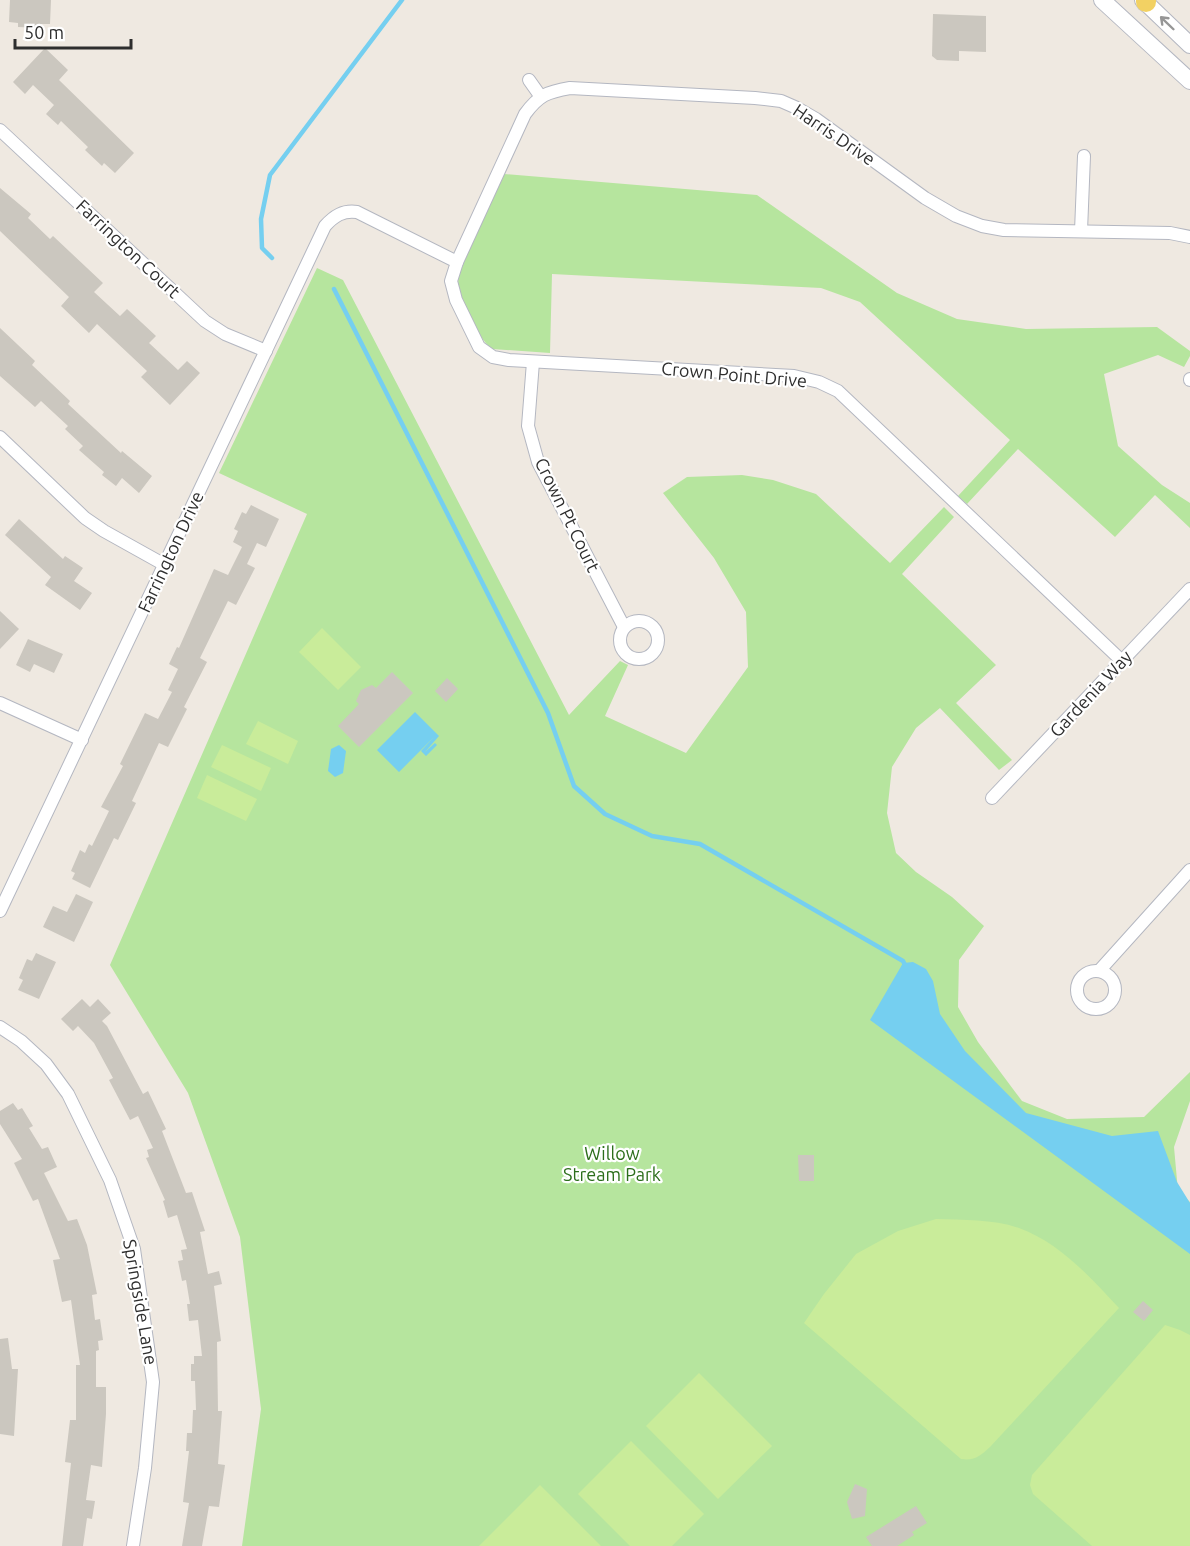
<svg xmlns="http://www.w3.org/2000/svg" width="1190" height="1546" font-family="Ubuntu,sans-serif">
  <rect width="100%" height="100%" fill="#efe9e1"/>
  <g fill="#b6e59e">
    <path d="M504 174 757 195 897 293 957 319 1026 329 1157 327 1190 351V356L1184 367 1158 355 1104 374 1118 446 1162 485 1190 503V528L1155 495 1115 537 1018 449 967 504 958 496 1010 440 860 302 821 288 552 274 550 353 492 349C480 340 464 309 460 294 457 286 458 278 460 270Z"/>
    <polygon points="317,268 343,280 569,715 620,661 628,665 605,716 686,753 748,667 746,612 714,558 663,493 687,477 742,475 773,480 816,494 890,563 944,507 954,517 902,574 996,665 956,703 1012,760 999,770 940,708 916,728 892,767 887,813 896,853 916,872 952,897 984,926 959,960 958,1007 978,1042 1022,1101 1067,1119 1144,1117 1190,1072 1190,1101 1174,1147 1178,1191 1190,1202 1190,1546 242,1546 261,1409 240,1237 188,1093 110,965 307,514 219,473"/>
  </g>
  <g fill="#c9ec9a">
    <polygon points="322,628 361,667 338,690 299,652"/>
    <polygon points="258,721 298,741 288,764 246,744"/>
    <polygon points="222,745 271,768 261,791 211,767"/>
    <polygon points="207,775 257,799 246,821 197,798"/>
    <path d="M936 1219C963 1220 993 1219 1019 1228 1060 1243 1090 1277 1119 1308L990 1447C980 1456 975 1461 961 1459L804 1323 824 1294 856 1254 898 1231Z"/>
    <polygon points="1165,1325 1180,1330 1190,1335 1190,1546 1092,1546 1033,1494 1030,1485 1032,1475"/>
    <polygon points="699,1373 772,1446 718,1499 646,1426"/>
    <polygon points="631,1441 704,1514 672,1546 630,1546 578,1494"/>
    <polygon points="540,1485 601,1546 479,1546"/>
  </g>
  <g fill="#75cff0">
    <polygon points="415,712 439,736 425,752 435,743 437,745 426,756 421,751 434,737 399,772 377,750"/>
    <polygon points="339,745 346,751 343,773 335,777 328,771 331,749"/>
    <polygon points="913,962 926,969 933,981 940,1014 965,1051 1026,1113 1112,1136 1158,1131 1177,1182 1190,1203 1190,1254 870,1020 903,963"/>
  </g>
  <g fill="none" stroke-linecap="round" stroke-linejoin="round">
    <g stroke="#75cff0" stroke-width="4.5">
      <polyline points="272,258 262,248 261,219 270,175 402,0"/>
      <polyline points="334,289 548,713 574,786 605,814 652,836 700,844 903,961 906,967"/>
    </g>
  </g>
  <g fill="#cbc7bf">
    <polygon points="10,0 51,0 50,24 41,24 41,28 18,27 18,23 9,22"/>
    <polygon points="933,14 986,16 986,52 959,51 959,61 937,60 932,56"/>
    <polygon points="45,48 68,70 59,80 134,153 115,173 104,163 102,166 85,150 88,147 61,121 58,125 46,114 54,105 33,85 25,94 13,82"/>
    <polygon points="0,188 31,214 28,218 50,239 53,236 103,283 94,292 120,316 127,309 156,336 149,343 178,370 187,361 200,373 170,405 141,377 147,371 97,324 89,333 61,306 69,297 0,231"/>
    <polygon points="0,328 35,361 32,365 70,401 68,404 121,453 122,451 152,476 139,493 122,478 116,486 102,475 104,472 79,450 83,446 65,429 68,426 41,401 35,407 0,376"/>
    <polygon points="251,505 279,519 266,547 257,543 247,564 255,568 236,605 228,601 200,658 207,662 184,707 187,709 168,747 159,743 132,801 136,803 118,840 114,838 90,888 72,879 75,873 71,871 80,850 85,853 89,844 92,846 109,811 101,807 123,766 120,764 145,713 158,719 172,692 168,690 178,669 169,664 177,647 179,648 214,569 228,575 242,547 233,542 238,531 234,529 242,512 246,514"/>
    <polygon points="19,519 63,559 65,556 83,568 74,581 92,593 80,610 45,585 51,577 5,535"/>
    <polygon points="0,611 19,629 0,649"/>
    <polygon points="28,639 63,654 54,673 34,664 30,672 16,665"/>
    <polygon points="392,672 413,693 359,747 338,726 359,704 356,701 361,690 372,685 376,688"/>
    <polygon points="447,678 458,689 446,702 435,691"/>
    <polygon points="76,894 93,902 74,942 43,927 53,906 67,912"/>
    <polygon points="36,953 56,962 39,999 18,990 23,980 19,978 27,959 32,961"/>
    <polygon points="82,999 90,1007 98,999 111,1013 102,1021 107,1026 143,1094 148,1091 166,1129 162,1131 186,1193 192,1192 205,1231 200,1232 208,1274 219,1271 222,1284 214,1286 221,1341 217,1342 218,1411 222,1411 218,1464 225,1465 219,1507 209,1506 202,1546 182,1546 189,1503 183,1502 189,1451 186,1451 187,1433 192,1433 193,1410 196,1410 195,1381 191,1381 191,1364 194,1364 194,1356 202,1356 198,1320 189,1321 187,1304 190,1304 186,1280 182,1281 178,1261 183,1260 181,1250 187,1249 177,1215 168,1218 163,1201 165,1200 146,1158 149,1157 147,1150 153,1148 138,1116 130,1120 109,1080 113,1078 94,1043 78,1026 73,1031 61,1019"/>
    <polygon points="13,1103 18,1110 22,1108 33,1126 29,1128 42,1149 48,1147 57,1167 44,1173 68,1221 77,1219 87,1245 97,1294 92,1295 95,1320 100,1319 103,1340 98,1341 99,1350 96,1351 96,1387 106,1387 106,1414 102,1467 91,1465 86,1500 95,1501 92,1519 87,1518 83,1546 62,1546 71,1463 65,1462 70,1420 76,1420 76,1365 80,1365 71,1300 62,1302 53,1260 60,1259 38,1199 33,1201 14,1163 22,1159 0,1124 0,1111"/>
    <polygon points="798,1155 814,1155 814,1181 799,1181"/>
    <polygon points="1143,1301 1153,1310 1144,1321 1133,1312"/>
    <polygon points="8,1338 12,1369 18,1369 14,1436 0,1434 0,1339"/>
    <polygon points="855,1484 867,1489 865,1516 852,1519 847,1502"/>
    <polygon points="916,1506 927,1523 912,1532 914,1535 897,1546 872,1546 866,1537"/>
  </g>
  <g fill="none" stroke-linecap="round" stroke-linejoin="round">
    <defs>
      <g id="minor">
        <polyline points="529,80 541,97"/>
        <polyline points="0,130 205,321 225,334 266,351"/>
        <polyline points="1081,231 1084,156"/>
        <path d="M457 262 525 114C539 95 547 92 570 88L755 98 781 101 797 108 816 119 925 198 956 216 982 226 1004 230 1170 233 1190 237"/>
        <polyline points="533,362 528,426 538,462 624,627"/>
        <polyline points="1190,379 1190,380"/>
        <polyline points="0,437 85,518 104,531 165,565"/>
        <circle cx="639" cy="640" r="19"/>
        <polyline points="0,703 82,740"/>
        <polyline points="992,798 1190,589"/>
        <path d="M0 911 325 226C334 216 343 210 357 212L457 262 451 281 456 300 479 347 493 357 509 360 794 376 819 382 838 391 1122 661"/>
        <circle cx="1096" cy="990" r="19"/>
        <polyline points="1099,971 1190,870"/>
        <polyline points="0,1027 21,1041 46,1064 68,1094 110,1180 134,1249 153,1382 145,1468 133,1546"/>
      </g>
      <g id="secondary">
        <polyline points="1102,0 1190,81"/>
        <polyline points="1143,0 1190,45"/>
      </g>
      <polyline id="primary" points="1146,2 1146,0"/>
    </defs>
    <use href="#minor" stroke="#b4b7c1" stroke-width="14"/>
    <use href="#secondary" stroke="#b4b7c1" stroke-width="18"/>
    <use href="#primary" stroke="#c9c9c9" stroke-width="21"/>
    <use href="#minor" stroke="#fff" stroke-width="12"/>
    <use href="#secondary" stroke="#fff" stroke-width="16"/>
    <use href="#primary" stroke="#f2d163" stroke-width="20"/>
  </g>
  <defs><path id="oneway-shaft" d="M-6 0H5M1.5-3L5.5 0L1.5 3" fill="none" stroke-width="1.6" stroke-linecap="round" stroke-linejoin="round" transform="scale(1.5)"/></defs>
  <use stroke="#969696" href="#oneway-shaft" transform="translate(1167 23) rotate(-136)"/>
  <g text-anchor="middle" stroke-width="4.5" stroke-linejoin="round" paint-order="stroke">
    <g font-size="18" fill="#2e2e2e" stroke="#fff">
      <text transform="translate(834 135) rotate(34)" y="6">Harris Drive</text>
      <text transform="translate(128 249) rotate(43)" y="6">Farrington Court</text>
      <text transform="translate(734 375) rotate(5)" y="6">Crown Point Drive</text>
      <text transform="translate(567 515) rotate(64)" y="6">Crown Pt Court</text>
      <text transform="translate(171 552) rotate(-65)" y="6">Farrington Drive</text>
      <text transform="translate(1091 694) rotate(-47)" y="6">Gardenia Way</text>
      <text transform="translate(140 1302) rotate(80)" y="6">Springside Lane</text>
    </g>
    <g font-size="18" fill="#2c6e1b" stroke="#fff">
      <text x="612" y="1160">Willow<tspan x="612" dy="21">Stream Park</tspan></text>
    </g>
  </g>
  <path d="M15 39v9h116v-9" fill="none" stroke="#2e2e2e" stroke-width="3"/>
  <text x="24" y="39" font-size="18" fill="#2e2e2e" stroke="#ffffff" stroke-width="4.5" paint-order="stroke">50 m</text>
</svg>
